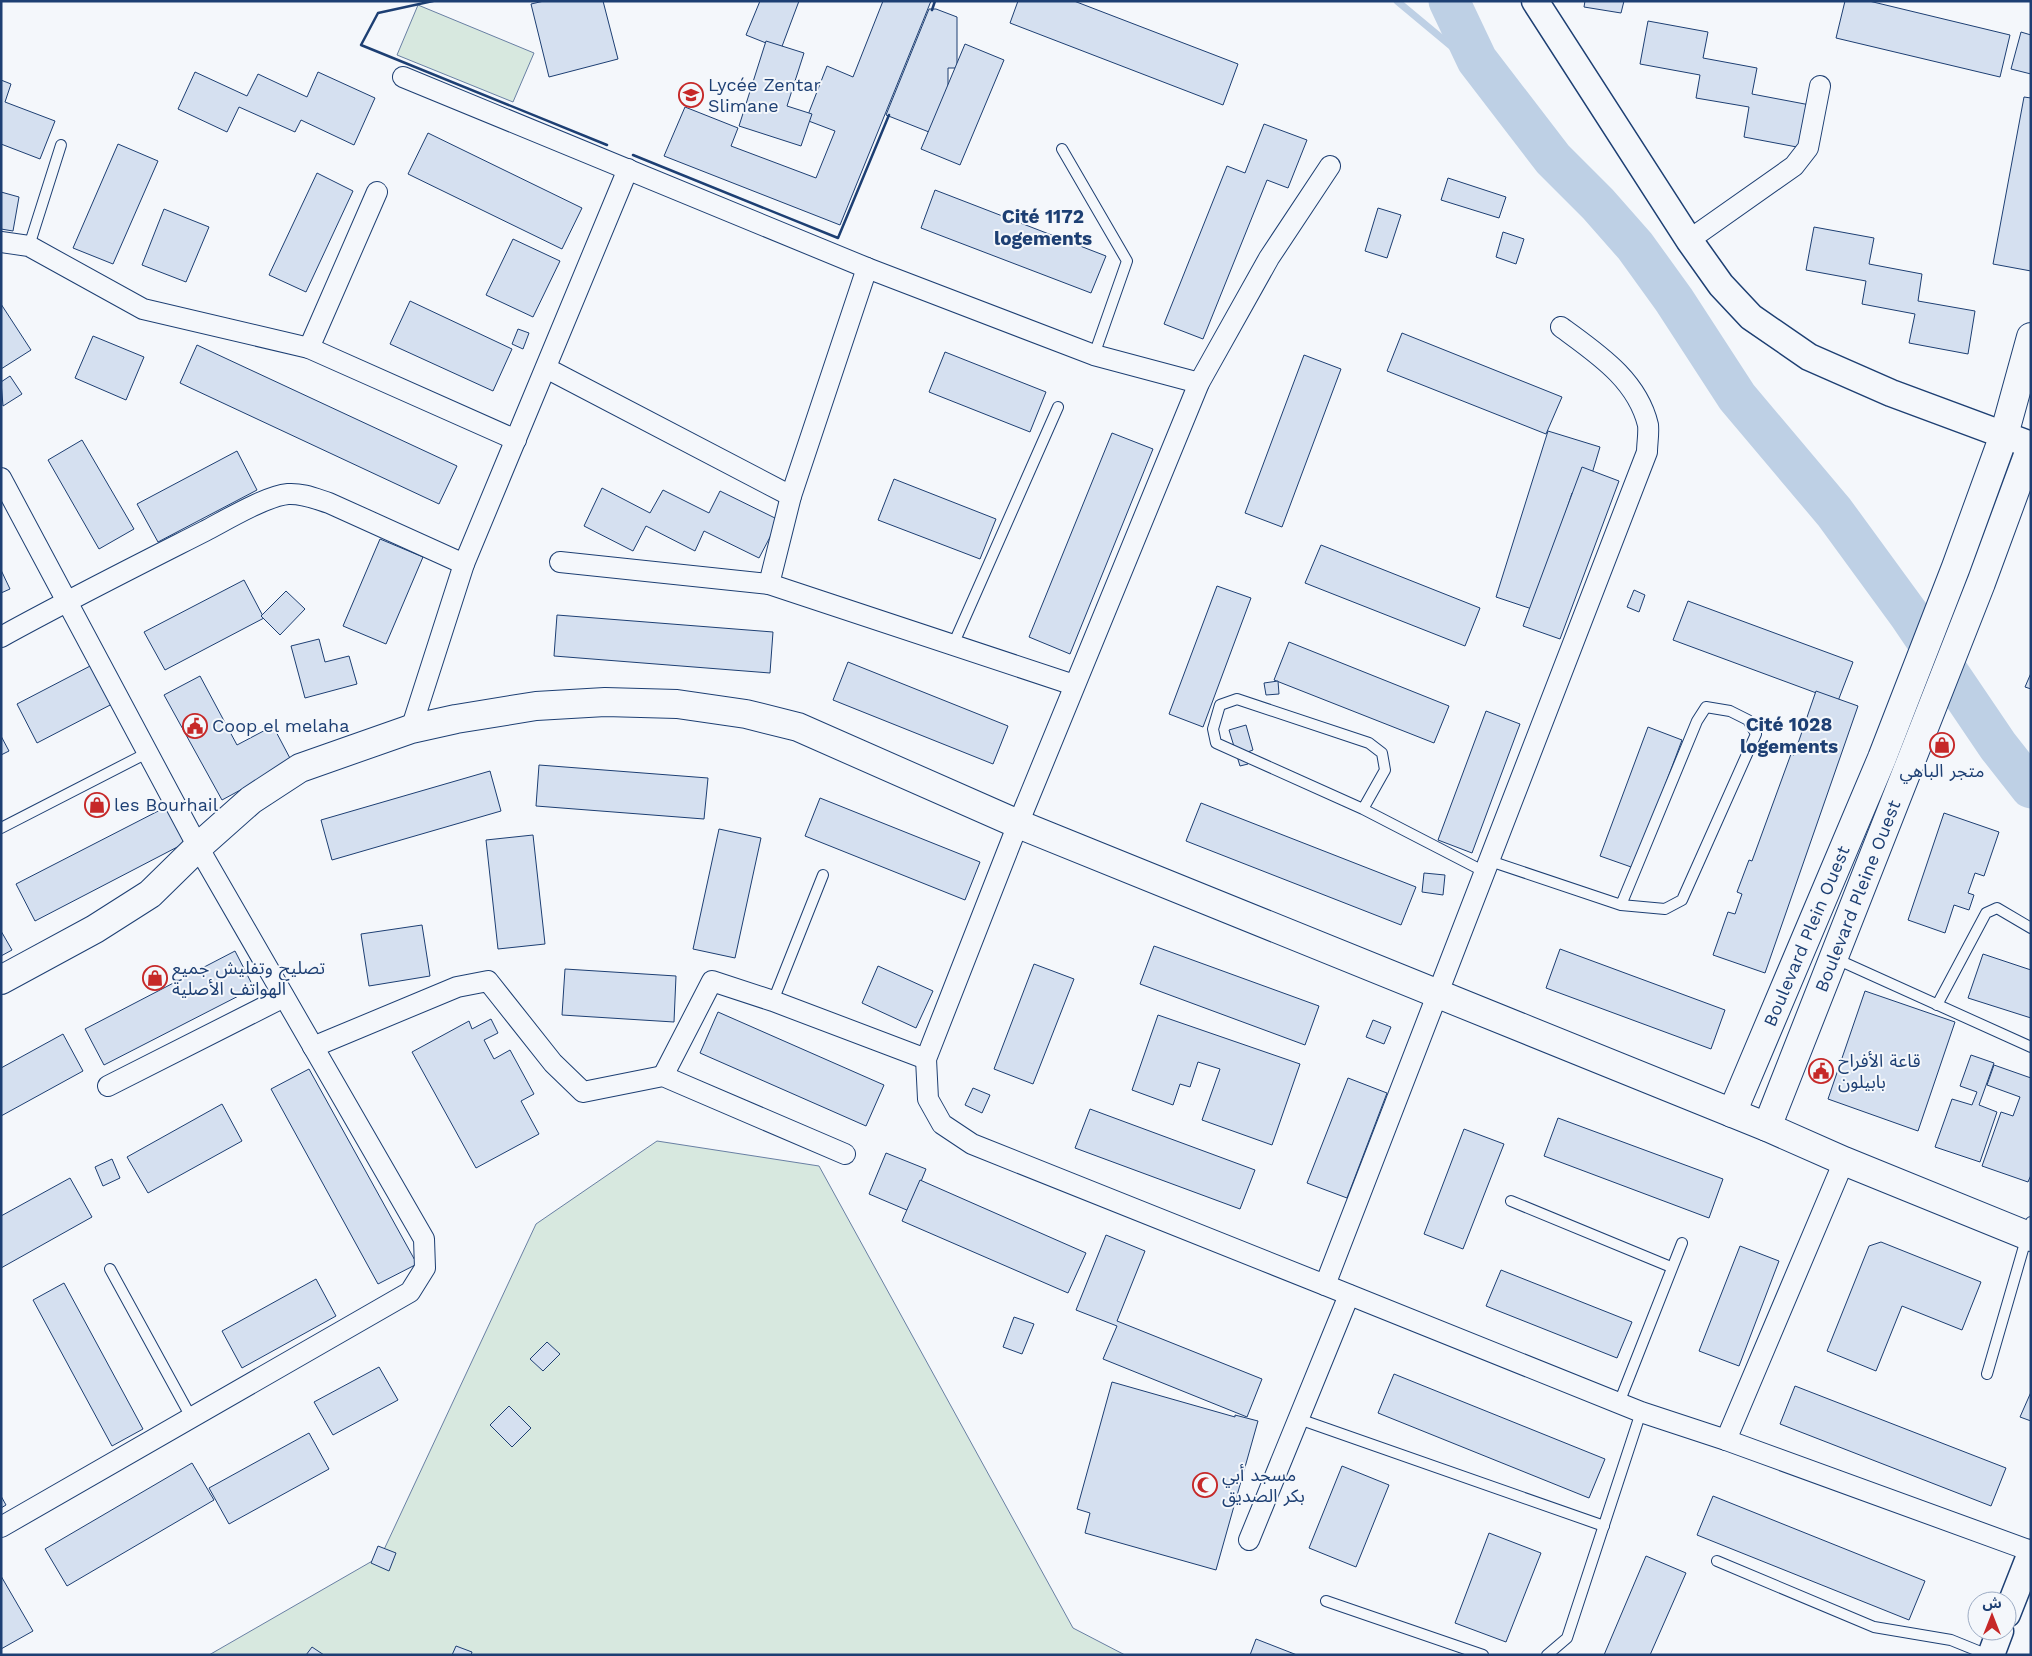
<svg xmlns="http://www.w3.org/2000/svg" width="2032" height="1656" font-family="'Work Sans','Noto Sans Arabic',sans-serif">
  <rect width="100%" height="100%" fill="#f4f7fb"/>
  <g fill="#d7e8df" stroke="#687fa3">
    <polygon points="418,5 534,53 513,102 397,55"/>
    <polygon points="657,1141 819,1166 1073,1628 1125,1655 209,1655 381,1556 536,1224"/>
  </g>
  <g fill="none" stroke-linecap="round" stroke-linejoin="round">
    <polyline stroke="#bed0e5" stroke-width="7" points="1397,1 1493,81"/>
    <polyline stroke="#bed0e5" stroke-width="41" points="1449,1 1477,60 1553,159 1598,204 1635,246 1674,300 1737,397 1834,512 1910,616 1998,746 2031,788"/>
  </g>
  <g fill="#d5e0f0" stroke="#1d3f73">
    <polygon points="544,1 603,1 618,59 549,77 531,4"/>
    <polygon points="760,1 799,1 781,49 746,35"/>
    <polygon points="883,1 931,1 840,225 664,156 685,107 738,128 731,146 816,178 835,131 806,120 827,66 853,77"/>
    <polygon points="1018,1 1074,1 1238,64 1223,105 1010,23"/>
    <polygon points="1585,1 1624,1 1621,13 1584,7"/>
    <polygon points="1845,1 1869,1 2010,35 2000,77 1836,38"/>
    <polygon points="929,9 936,9 957,17 957,68 948,68 948,90 941,107 941,117 934,134 886,115"/>
    <polygon points="1648,21 1708,32 1703,58 1757,68 1752,94 1810,105 1802,148 1744,137 1749,107 1696,98 1700,75 1640,64"/>
    <polygon points="2021,32 2031,35 2031,74 2011,69"/>
    <polygon points="766,41 804,53 787,106 812,114 801,146 739,126"/>
    <polygon points="965,44 1004,60 960,165 921,149"/>
    <polygon points="195,72 247,96 258,74 307,97 318,72 375,98 354,145 301,120 295,132 239,107 227,132 178,109"/>
    <polygon points="1,80 11,84 5,102 55,121 40,159 1,144"/>
    <polygon points="2024,97 2031,98 2031,271 1993,264"/>
    <polygon points="1264,124 1307,140 1288,188 1267,180 1203,339 1164,324 1227,166 1245,173"/>
    <polygon points="428,133 582,208 562,249 408,174"/>
    <polygon points="118,144 158,161 113,264 73,248"/>
    <polygon points="317,173 353,191 306,292 269,275"/>
    <polygon points="1448,178 1506,197 1499,218 1441,200"/>
    <polygon points="935,190 1106,256 1091,293 921,228"/>
    <polygon points="1,192 19,197 13,231 1,229"/>
    <polygon points="1378,208 1401,215 1387,258 1365,251"/>
    <polygon points="164,209 209,227 186,282 142,265"/>
    <polygon points="1814,227 1874,238 1869,264 1922,274 1918,301 1975,311 1968,354 1909,343 1915,314 1862,304 1866,281 1806,270"/>
    <polygon points="1503,232 1524,239 1516,264 1496,257"/>
    <polygon points="513,239 560,261 533,317 486,295"/>
    <polygon points="410,301 512,349 493,391 390,344"/>
    <polygon points="1,304 31,350 1,369"/>
    <polygon points="518,329 529,333 523,349 512,344"/>
    <polygon points="1402,333 1562,397 1546,434 1387,371"/>
    <polygon points="93,336 144,357 126,400 75,378"/>
    <polygon points="197,345 457,466 439,504 180,383"/>
    <polygon points="945,352 1046,392 1030,432 929,392"/>
    <polygon points="1304,355 1341,369 1282,527 1245,513"/>
    <polygon points="10,376 22,394 3,406 1,382"/>
    <polygon points="1548,431 1600,447 1585,497 1572,493 1535,610 1496,597"/>
    <polygon points="1112,433 1153,449 1070,654 1029,637"/>
    <polygon points="82,440 134,529 99,549 48,460"/>
    <polygon points="237,451 257,490 158,542 137,504"/>
    <polygon points="1582,467 1619,481 1560,639 1523,626"/>
    <polygon points="894,479 996,519 980,559 878,520"/>
    <polygon points="602,488 650,513 663,490 709,513 720,491 779,520 759,558 704,531 695,551 646,526 633,551 584,526"/>
    <polygon points="380,539 423,557 386,644 343,626"/>
    <polygon points="1321,545 1480,608 1465,646 1305,583"/>
    <polygon points="1,570 10,589 1,593"/>
    <polygon points="244,580 264,618 165,670 144,632"/>
    <polygon points="1217,586 1251,598 1203,727 1169,714"/>
    <polygon points="1634,590 1645,595 1639,612 1627,607"/>
    <polygon points="286,591 305,609 280,635 261,616"/>
    <polygon points="1688,601 1853,662 1838,701 1673,640"/>
    <polygon points="557,615 773,632 770,673 554,656"/>
    <polygon points="319,639 325,662 349,656 357,684 305,698 291,646"/>
    <polygon points="1289,642 1449,706 1434,743 1274,680"/>
    <polygon points="848,662 1008,726 993,764 833,700"/>
    <polygon points="94,664 114,703 37,743 17,704"/>
    <polygon points="2031,673 2031,689 2025,687"/>
    <polygon points="200,676 237,745 273,726 292,762 222,800 164,695"/>
    <polygon points="1278,681 1279,694 1266,695 1264,683"/>
    <polygon points="1816,691 1858,706 1765,973 1713,955 1728,912 1735,914 1742,894 1737,892 1749,860 1752,861 1791,754 1794,755"/>
    <polygon points="1486,711 1520,724 1472,853 1438,840"/>
    <polygon points="1246,725 1253,750 1245,753 1248,764 1240,766 1229,730"/>
    <polygon points="1648,727 1682,740 1634,868 1600,856"/>
    <polygon points="1,736 9,751 1,755"/>
    <polygon points="539,765 708,778 704,819 536,806"/>
    <polygon points="490,771 501,811 332,860 321,820"/>
    <polygon points="820,798 980,862 965,900 805,836"/>
    <polygon points="1201,803 1416,887 1401,925 1186,841"/>
    <polygon points="166,807 185,843 35,921 16,884"/>
    <polygon points="1944,813 1999,832 1984,876 1975,873 1968,893 1974,895 1969,910 1954,905 1945,933 1908,920"/>
    <polygon points="719,829 761,838 735,958 693,949"/>
    <polygon points="533,835 545,944 498,949 486,840"/>
    <polygon points="1424,873 1445,875 1443,895 1422,892"/>
    <polygon points="422,925 430,976 369,986 361,934"/>
    <polygon points="1,931 12,950 1,956"/>
    <polygon points="1154,946 1319,1006 1305,1045 1140,984"/>
    <polygon points="1560,949 1725,1010 1711,1049 1546,988"/>
    <polygon points="235,951 254,988 104,1065 85,1029"/>
    <polygon points="1983,954 2031,970 2031,1018 1968,998"/>
    <polygon points="1034,964 1074,979 1033,1084 994,1069"/>
    <polygon points="878,966 933,991 916,1028 862,1003"/>
    <polygon points="565,969 676,976 674,1022 562,1015"/>
    <polygon points="1865,991 1955,1022 1918,1131 1828,1099"/>
    <polygon points="718,1012 884,1085 866,1126 700,1053"/>
    <polygon points="1158,1015 1300,1064 1272,1145 1202,1120 1220,1069 1198,1062 1190,1087 1180,1084 1173,1105 1132,1090"/>
    <polygon points="491,1019 498,1033 484,1040 494,1059 510,1050 534,1094 521,1101 539,1134 476,1168 412,1052 469,1021 472,1029"/>
    <polygon points="1373,1020 1391,1027 1384,1044 1366,1037"/>
    <polygon points="63,1034 83,1071 1,1116 1,1068"/>
    <polygon points="1971,1055 1994,1063 1979,1105 1997,1112 1980,1162 1935,1147 1952,1099 1972,1105 1977,1092 1960,1086"/>
    <polygon points="1994,1065 2031,1078 2031,1175 2028,1182 1982,1166 2001,1112 2013,1116 2020,1097 1987,1085"/>
    <polygon points="309,1069 417,1264 378,1284 271,1089"/>
    <polygon points="1348,1078 1387,1093 1347,1198 1307,1183"/>
    <polygon points="973,1088 990,1095 982,1113 965,1105"/>
    <polygon points="222,1104 242,1141 148,1193 127,1157"/>
    <polygon points="1090,1109 1255,1170 1240,1209 1075,1148"/>
    <polygon points="1558,1118 1723,1179 1709,1218 1544,1156"/>
    <polygon points="1464,1129 1504,1144 1463,1249 1424,1234"/>
    <polygon points="886,1153 926,1169 909,1211 869,1194"/>
    <polygon points="112,1159 120,1178 103,1186 95,1167"/>
    <polygon points="70,1178 92,1217 1,1268 1,1216"/>
    <polygon points="920,1180 1086,1253 1068,1293 902,1221"/>
    <polygon points="1106,1235 1145,1251 1117,1321 1262,1379 1247,1417 1103,1359 1117,1326 1076,1310"/>
    <polygon points="1881,1242 1981,1282 1962,1330 1902,1306 1876,1371 1827,1351 1869,1246"/>
    <polygon points="1740,1246 1779,1261 1739,1366 1699,1351"/>
    <polygon points="1501,1270 1632,1322 1617,1358 1486,1306"/>
    <polygon points="316,1279 336,1316 242,1368 222,1331"/>
    <polygon points="64,1283 143,1429 112,1446 33,1300"/>
    <polygon points="1014,1317 1034,1324 1022,1354 1003,1347"/>
    <polygon points="547,1342 560,1354 543,1371 530,1359"/>
    <polygon points="379,1367 398,1400 333,1435 314,1402"/>
    <polygon points="1394,1374 1605,1459 1589,1498 1378,1413"/>
    <polygon points="1112,1382 1235,1417 1235,1415 1258,1421 1216,1570 1085,1533 1090,1513 1077,1509"/>
    <polygon points="1795,1386 2006,1468 1991,1506 1780,1424"/>
    <polygon points="2031,1392 2031,1421 2020,1417"/>
    <polygon points="509,1406 531,1428 512,1447 490,1425"/>
    <polygon points="309,1433 329,1469 229,1524 209,1488"/>
    <polygon points="192,1463 214,1500 67,1586 45,1549"/>
    <polygon points="1342,1466 1389,1485 1356,1567 1309,1548"/>
    <polygon points="1,1496 6,1505 1,1508"/>
    <polygon points="1713,1496 1925,1581 1909,1620 1697,1535"/>
    <polygon points="1489,1533 1541,1553 1506,1642 1455,1623"/>
    <polygon points="378,1546 396,1553 389,1571 371,1563"/>
    <polygon points="1646,1556 1686,1573 1650,1655 1604,1655"/>
    <polygon points="1,1576 33,1631 1,1649"/>
    <polygon points="1256,1639 1297,1655 1250,1655"/>
    <polygon points="456,1646 472,1652 471,1655 452,1655"/>
    <polygon points="312,1647 324,1655 306,1655"/>
  </g>
  <g fill="none" stroke-linecap="round" stroke-linejoin="round">
    <defs>
      <g id="service">
        <polyline points="1062,149 1127,261 1094,355"/>
        <polyline points="29,246 61,145"/>
        <polyline points="953,645 1058,407"/>
        <polyline points="1363,809 1385,770 1382,753 1369,743 1237,699 1220,705 1213,729 1216,743 1363,809 1485,872"/>
        <polyline points="1,828 147,753"/>
        <polyline points="1490,861 1621,905 1665,909 1682,900 1756,734 1748,720 1730,711 1706,707 1697,721 1621,905"/>
        <polyline points="1834,958 2031,1047"/>
        <polyline points="773,1001 823,875"/>
        <polyline points="1937,1005 1986,913 1997,908 2031,928"/>
        <polyline points="1511,1201 1671,1267"/>
        <polyline points="110,1269 191,1417"/>
        <polyline points="1987,1374 2031,1222"/>
        <polyline points="1619,1403 1682,1243"/>
        <polyline points="1299,1419 1604,1526"/>
        <polyline points="1717,1561 1874,1627 1951,1640 1988,1655"/>
        <polyline points="1326,1601 1483,1655"/>
        <polyline points="1547,1655 1567,1638 1641,1412"/>
      </g>
      <g id="minor">
        <polyline points="403,77 867,268 1094,355 1199,383"/>
        <path d="M1330 166 1269 258 1199 383 1018 824 926 1059 928 1099 942 1124 972 1144 1325 1285 1647 452C1647 444 1649 433 1648 425 1637 379 1596 353 1561 327"/>
        <polyline points="377,192 309,348 516,440"/>
        <polyline points="1689,240 1794,166 1808,148 1820,86"/>
        <polyline points="1,242 29,246 143,309 309,348"/>
        <polyline points="546,368 791,496"/>
        <polyline points="1,478 198,847 424,1239 425,1268 410,1292 1,1527"/>
        <polyline points="560,562 769,584 1074,685"/>
        <polyline points="769,584 791,496 867,268"/>
        <path d="M1 637C68 600 136 566 205 531 226 520 266 496 288 494 303 493 316 499 329 503L464 564"/>
        <polyline points="411,729 464,564 628,169"/>
        <polyline points="313,1047 457,987 488,981 553,1063 583,1092 663,1076 845,1154"/>
        <polyline points="663,1076 712,981 773,1001 926,1059"/>
        <polyline points="108,1086 284,997"/>
        <polyline points="1325,1285 1641,1412 1726,1440 1844,1161"/>
        <polyline points="1726,1440 2031,1551"/>
        <polyline points="1249,1540 1349,1295"/>
      </g>
      <g id="tertiary">
        <polyline points="1535,1 1689,240 1721,285 1751,317 1809,357 1891,393 2031,445"/>
        <polyline points="2007,1614 2031,1553"/>
        <polyline points="1991,1655 2000,1631"/>
      </g>
      <g id="secondary">
        <polyline points="1,980 95,929 150,894 198,847 251,800 300,768 411,729 456,719 536,706 605,702 677,704 746,714 798,727 1018,824 1767,1127 1844,1161 2031,1237"/>
        <path id="s1" d="M1732 1113 1882 758 1956 567 2004 435 2031 337"/>
        <path id="s2" d="M1767 1127 1981 583 2031 447"/>
      </g>
    </defs>
    <use href="#service" stroke="#1d3f73" stroke-width="12"/>
    <use href="#minor" stroke="#1d3f73" stroke-width="22"/>
    <use href="#tertiary" stroke="#1d3f73" stroke-width="29"/>
    <use href="#secondary" stroke="#1d3f73" stroke-width="30"/>
    <use href="#service" stroke="#f4f7fb" stroke-width="10"/>
    <use href="#minor" stroke="#f4f7fb" stroke-width="20"/>
    <use href="#tertiary" stroke="#f4f7fb" stroke-width="26"/>
    <use href="#secondary" stroke="#f4f7fb" stroke-width="28"/>
    <g stroke="#1d3f73" stroke-width="2.5">
      <polyline points="433,1 378,13 361,45 607,145"/>
      <polyline points="932,10 935,1"/>
      <polyline points="633,155 838,238 889,115"/>
    </g>
  </g>
  <defs>
    <symbol id="school-ring" viewBox="-11 -11 22 22"><circle r="9.5" fill="#f4f7fb" stroke="#c62828" stroke-width="1.5"/><path d="M0-5L7-2L0 1L-7-2ZM-4 1L0 2.5L4 1V4Q0 6-4 4Z" fill="#c62828"/></symbol>
    <symbol id="civic-ring" viewBox="-11 -11 22 22"><circle r="9.5" fill="#f4f7fb" stroke="#c62828" stroke-width="1.5"/><path d="M-.6-6.5H3V-4.5H.6V-3L4-1V1h2V6H-6V1h2V-1L-.6-3ZM-1.2 2.5V6h2.4V2.5Z" fill="#c62828"/></symbol>
    <symbol id="shop-ring" viewBox="-11 -11 22 22"><circle r="9.5" fill="#f4f7fb" stroke="#c62828" stroke-width="1.5"/><path d="M-5-2.5h2.3a2.7 3.5 0 0 1 5.4 0H5L5.5 6h-11ZM-1.5-2.5h3a1.5 2.3 0 0 0-3 0Z" fill="#c62828"/></symbol>
    <symbol id="mosque-ring" viewBox="-11 -11 22 22"><circle r="9.5" fill="#f4f7fb" stroke="#c62828" stroke-width="1.5"/><path d="M3.5-4.9A6 6 0 1 0 3.5 4.9A5 5 0 1 1 3.5-4.9Z" fill="#c62828"/></symbol>
  </defs>
  <g fill-rule="evenodd">
    <use href="#school-ring" x="677" y="81" width="28" height="28"/>
    <use href="#civic-ring" x="181" y="712" width="28" height="28"/>
    <use href="#shop-ring" x="1928" y="731" width="28" height="28"/>
    <use href="#shop-ring" x="83" y="791" width="28" height="28"/>
    <use href="#shop-ring" x="141" y="964" width="28" height="28"/>
    <use href="#civic-ring" x="1807" y="1057" width="28" height="28"/>
    <use href="#mosque-ring" x="1191" y="1471" width="28" height="28"/>
  </g>
  <g text-anchor="middle" stroke-width="4" stroke-linejoin="round" paint-order="stroke">
    <g font-size="18" fill="#1d3f73" stroke="#f4f7fb" text-anchor="start">
      <text x="708" y="91">Lycée Zentar<tspan x="708" dy="21">Slimane</tspan></text>
      <text x="212" y="732">Coop el melaha</text>
      <text x="1942" y="777" text-anchor="middle">متجر الباهي</text>
      <text x="114" y="811">les Bourhail</text>
      <text x="172" y="974">تصليح وتفليش جميع<tspan x="172" dy="21">الهواتف الأصلية</tspan></text>
      <text x="1838" y="1067">قاعة الأفراح<tspan x="1838" dy="21">بابيلون</tspan></text>
      <text x="1222" y="1481">مسجد أبي<tspan x="1222" dy="21">بكر الصديق</tspan></text>
    </g>
    <g font-size="18" fill="#1d3f73" stroke="#f4f7fb">
      <text dy="6" stroke="none"><textPath href="#s2" startOffset="248">Boulevard Pleine Ouest</textPath></text>
      <text dy="6" stroke="none"><textPath href="#s1" startOffset="192">Boulevard Plein Ouest</textPath></text>
    </g>
    <g font-size="19" font-weight="bold" fill="#1d3f73" stroke="#f4f7fb">
      <text x="1043" y="223">Cité 1172<tspan x="1043" dy="22">logements</tspan></text>
      <text x="1789" y="731">Cité 1028<tspan x="1789" dy="22">logements</tspan></text>
    </g>
  </g>
  <rect width="2032" height="1656" fill="none" stroke="#1d3f73" stroke-width="5"/>
  <g transform="translate(1992 1616)"><circle r="24" fill="#f4f7fb" stroke="#9eadc5"/>
  <path d="M0-4L9 19L0 12L-9 19Z" fill="#c62828"/>
  <text y="-8" font-size="14" font-weight="bold" text-anchor="middle" fill="#1d3f73">ش</text>
  </g>
</svg>
